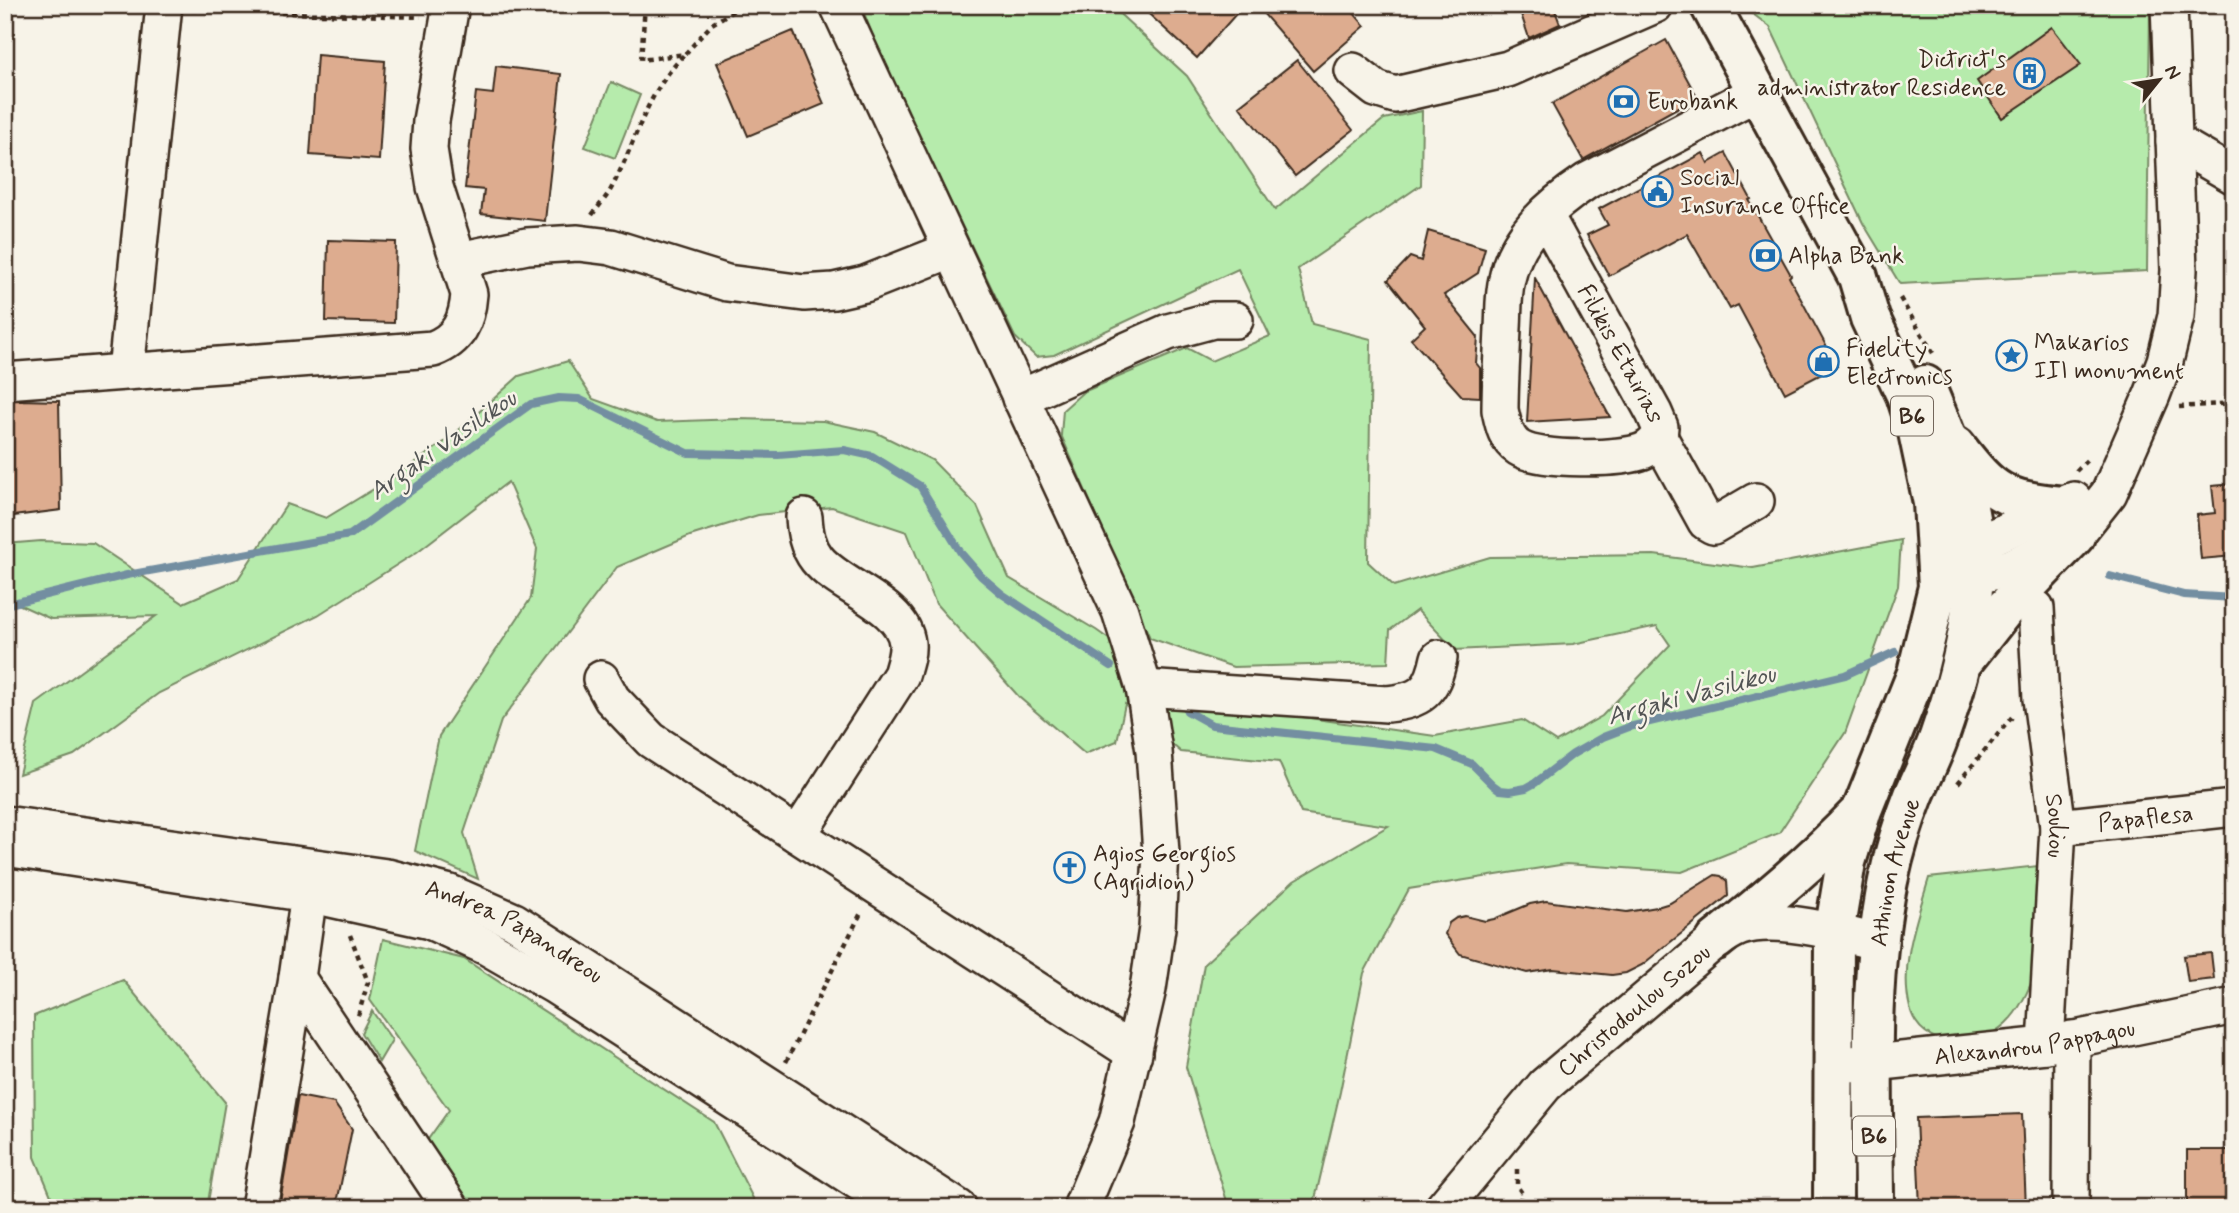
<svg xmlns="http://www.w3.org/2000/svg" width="2239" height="1213" font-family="Mynerve,sans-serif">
  <rect width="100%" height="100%" fill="#f7f3e8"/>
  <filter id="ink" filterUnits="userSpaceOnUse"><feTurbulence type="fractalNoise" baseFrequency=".0143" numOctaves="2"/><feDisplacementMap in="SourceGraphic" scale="14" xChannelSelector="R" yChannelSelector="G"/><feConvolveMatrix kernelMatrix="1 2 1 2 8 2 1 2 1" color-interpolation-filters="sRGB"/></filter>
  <g filter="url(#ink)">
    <g fill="#b6ebac" stroke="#788a65" stroke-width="2">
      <polygon points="861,5 1110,5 1187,76 1275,210 1384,119 1422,111 1421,185 1298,269 1312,324 1371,339 1368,562 1394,586 1490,557 1654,555 1753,568 1901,540 1898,586 1845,733 1779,833 1682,872 1566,864 1409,889 1364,973 1340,1092 1313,1208 1229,1208 1186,1067 1204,964 1294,881 1388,826 1301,813 1279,762 1181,752 1125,704 1117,741 1085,754 1020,698 936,604 907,532 832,507 758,515 690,536 617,567 501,721 464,833 478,879 415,851 439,736 531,598 537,549 508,482 417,552 318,615 159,693 74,755 19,774 36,704 156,616 51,619 5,598 5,544 41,541 93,543 183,603 238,579 287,504 326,518 400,473 450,438 519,376 568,361 593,399 657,422 737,419 823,421 875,432 932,460 977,506 1009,578 1096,630 1198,702 1435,736 1522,720 1556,742 1602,716 1670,645 1657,626 1573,644 1455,650 1417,610 1390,630 1388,663 1233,667 1150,638 1061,435 1063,410 1083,392 1187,348 1211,361 1270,336 1238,269 1054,355 1036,357 1015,337 879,52"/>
      <polygon points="1741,5 2150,5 2147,271 1900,284 1863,223 1770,27"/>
      <polygon points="611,82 640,95 615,158 585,147"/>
      <path d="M2038 866C2039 893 2044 943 2037 967 2031 985 2020 1010 2006 1023 1978 1050 1921 1051 1910 1008 1899 966 1917 919 1929 878Z"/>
      <polygon points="383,939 464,959 714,1122 758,1208 472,1208 424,1145 449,1110 370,1000"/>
      <polygon points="123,980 225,1102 207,1208 56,1208 35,1157 34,1016"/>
      <polygon points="372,1011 392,1040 379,1062 361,1033"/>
    </g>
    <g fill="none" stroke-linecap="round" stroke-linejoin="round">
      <g stroke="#738ea1" stroke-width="8">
        <polyline points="2110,576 2184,595 2234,598"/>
        <polyline points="5,605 127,575 350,535 531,404 559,398 579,399 688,453 778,455 844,450 872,456 920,486 961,553 981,576 1002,594 1111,666"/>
        <polyline points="1187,711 1212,725 1436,749 1472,764 1493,785 1500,790 1510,791 1526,788 1535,783 1573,754 1603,737 1629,727 1845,675 1895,652"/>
      </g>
    </g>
    <g fill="#ddac8f" stroke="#3b2a1e" stroke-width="2">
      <polygon points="1139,5 1244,5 1197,58"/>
      <polygon points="1256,5 1347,5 1365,26 1313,71"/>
      <polygon points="1518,5 1553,5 1560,24 1529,38"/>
      <polygon points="2052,27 2081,65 2002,118 1977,81"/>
      <polygon points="793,31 824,104 748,136 717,63"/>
      <polygon points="1666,40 1697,97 1583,160 1552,104"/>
      <polygon points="317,55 385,61 379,160 310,155"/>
      <polygon points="1297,60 1353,130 1295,176 1239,106"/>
      <polygon points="496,66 561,74 545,221 481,214 484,190 465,188 476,92 493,94"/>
      <polygon points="1703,153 1708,163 1726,153 1751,199 1749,200 1791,275 1789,277 1837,366 1785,393 1738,305 1730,309 1687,234 1609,276 1587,235 1608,225 1599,209"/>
      <polygon points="1428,231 1485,248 1478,273 1444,295 1478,337 1476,363 1480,368 1480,397 1462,396 1411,339 1425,326 1388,280 1410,257 1421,261"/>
      <polygon points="328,240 396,242 394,323 326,321"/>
      <polygon points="1535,278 1610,417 1527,422"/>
      <polygon points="19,400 59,401 61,510 5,517 5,401"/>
      <polygon points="2234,484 2234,556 2201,559 2197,515 2215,513 2212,486"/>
      <polygon points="1715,875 1721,876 1727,881 1728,896 1642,965 1626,973 1612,975 1553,969 1527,973 1460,954 1445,934 1449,923 1456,918 1465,916 1485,921 1494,919 1530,904 1546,901 1627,912 1657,907 1670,903"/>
      <polygon points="2211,953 2214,979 2188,982 2184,956"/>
      <polygon points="298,1096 334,1103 352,1129 336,1208 279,1208"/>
      <polygon points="2022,1114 2026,1208 1920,1208 1916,1118"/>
      <rect x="2187" y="1150" width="47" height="58"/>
    </g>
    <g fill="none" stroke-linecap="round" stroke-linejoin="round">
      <defs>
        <g id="minor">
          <polyline points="838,5 1120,611 1144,688 1154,751 1161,853 1157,928 1148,989 1117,1122 1081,1208"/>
          <polyline points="1353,71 1376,89 1395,95 1508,69 1655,5"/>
          <polyline points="2174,141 2234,176"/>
          <path id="s1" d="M1545 215 1654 413 1660 427 1659 437C1655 443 1650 448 1643 451 1622 460 1539 461 1519 448 1506 440 1503 424 1500 410 1500 383 1502 356 1503 328 1504 313 1503 295 1507 279 1516 235 1551 205 1587 181L1756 93"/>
          <polyline points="459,260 527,246 578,243 611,247 727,283 804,293 834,291 865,284 951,250"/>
          <polyline points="126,371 164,5"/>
          <path d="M5 381 433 349C459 339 467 321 469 294L435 187 429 149 431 121 451 5"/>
          <polyline points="1020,398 1168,332 1213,320 1235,320"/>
          <polyline points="1659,437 1706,522 1713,526 1756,501"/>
          <polyline points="1947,558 2074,500"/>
          <polyline points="1947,585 2011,567 2075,536 2109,493 2152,395 2165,361 2176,316 2179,270 2169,5"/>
          <path id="s2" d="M2036 608 2041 699 2058 827 2046 1045"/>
          <polyline points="601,679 612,699 651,740 1134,1053"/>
          <path d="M1144 688 1387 704C1422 700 1432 692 1439 658"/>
          <path id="s3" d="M5 824 387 877 450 893 514 921 959 1208"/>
          <path id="s4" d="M2058 827 2234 808"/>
          <path d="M798 835 901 675C904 665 908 654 907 643 903 604 840 588 817 559 807 546 805 532 804 517"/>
          <polyline points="5,848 308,894 430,921 487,947 555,986 899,1208"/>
          <polyline points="297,978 451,1208"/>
          <path id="s5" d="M1845 1064 1873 1063 2046 1045 2234 1006"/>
          <polyline points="259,1208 297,978 312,873"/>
          <path id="s6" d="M1443 1208 1545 1085 1716 940C1724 936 1732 930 1741 927 1775 915 1843 933 1878 943"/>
          <polyline points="2071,1208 2072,1039"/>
        </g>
        <g id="major">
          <polyline points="1710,5 1858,277 1870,318 1906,395 1918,432 1933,503 1938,587 1917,673 1862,810 1846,862 1834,933 1833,1208"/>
          <path d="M1956 446C1993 494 2003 500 2063 506"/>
          <polyline points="1965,659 2006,607 2075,536"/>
          <path d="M1716 940C1766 900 1814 860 1858 814"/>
          <path id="s7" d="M1874 1208C1874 1100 1866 988 1888 881 1894 852 1903 823 1914 795 1922 776 1932 757 1939 737 1966 660 1986 575 1965 494 1955 456 1940 421 1925 385"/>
        </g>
      </defs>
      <use href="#minor" stroke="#3b2a1e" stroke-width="40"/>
      <use href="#major" stroke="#3b2a1e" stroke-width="44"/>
      <g stroke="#3b2a1e" stroke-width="4.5" stroke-dasharray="5 5" stroke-linecap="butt">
        <polyline points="92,5 134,7"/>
        <polyline points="645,5 641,60 685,54 712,24 742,5"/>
        <polyline points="191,10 421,17"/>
        <path d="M592 215C598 207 606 198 611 189 638 139 643 97 685 54"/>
        <polyline points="1900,298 1933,353"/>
        <polyline points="2179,407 2234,403"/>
        <polyline points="2076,471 2090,457"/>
        <polyline points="1958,783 2012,717"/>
        <polyline points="350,935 368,982 358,1016"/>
        <polyline points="786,1062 862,911"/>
        <polyline points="1517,1169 1517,1186 1522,1193 1518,1208"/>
      </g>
      <use href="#minor" stroke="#f7f3e8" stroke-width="35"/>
      <use href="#major" stroke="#f7f3e8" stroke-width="38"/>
    </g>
  </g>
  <defs>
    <symbol id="building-ring" viewBox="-11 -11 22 22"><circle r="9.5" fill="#f7f3e8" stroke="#1f6fb2" stroke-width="1.5"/><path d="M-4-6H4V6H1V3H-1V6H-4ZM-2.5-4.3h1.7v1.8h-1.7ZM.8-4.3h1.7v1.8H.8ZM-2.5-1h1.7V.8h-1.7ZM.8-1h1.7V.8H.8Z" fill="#1f6fb2"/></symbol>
    <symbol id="bank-ring" viewBox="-11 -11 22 22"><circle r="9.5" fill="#f7f3e8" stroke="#1f6fb2" stroke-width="1.5"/><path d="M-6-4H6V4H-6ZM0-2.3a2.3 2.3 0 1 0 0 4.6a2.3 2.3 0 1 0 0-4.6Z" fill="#1f6fb2"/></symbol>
    <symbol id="civic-ring" viewBox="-11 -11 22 22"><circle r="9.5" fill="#f7f3e8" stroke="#1f6fb2" stroke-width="1.5"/><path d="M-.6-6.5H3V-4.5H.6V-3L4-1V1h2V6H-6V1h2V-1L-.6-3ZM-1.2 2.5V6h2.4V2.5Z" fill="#1f6fb2"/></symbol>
    <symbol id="sight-ring" viewBox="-11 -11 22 22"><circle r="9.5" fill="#f7f3e8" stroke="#1f6fb2" stroke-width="1.5"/><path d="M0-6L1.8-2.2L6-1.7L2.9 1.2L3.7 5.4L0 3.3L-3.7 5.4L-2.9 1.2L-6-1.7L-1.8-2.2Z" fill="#1f6fb2"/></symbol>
    <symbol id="shop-ring" viewBox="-11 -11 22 22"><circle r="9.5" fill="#f7f3e8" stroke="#1f6fb2" stroke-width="1.5"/><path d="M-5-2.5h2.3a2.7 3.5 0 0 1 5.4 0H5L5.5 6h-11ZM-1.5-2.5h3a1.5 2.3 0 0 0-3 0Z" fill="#1f6fb2"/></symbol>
    <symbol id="church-ring" viewBox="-11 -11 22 22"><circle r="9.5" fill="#f7f3e8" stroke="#1f6fb2" stroke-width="1.5"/><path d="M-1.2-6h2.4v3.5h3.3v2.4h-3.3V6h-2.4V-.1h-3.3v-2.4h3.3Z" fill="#1f6fb2"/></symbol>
  </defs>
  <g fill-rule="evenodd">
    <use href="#building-ring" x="2012" y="56" width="35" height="35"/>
    <use href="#bank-ring" x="1606" y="84" width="35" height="35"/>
    <use href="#civic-ring" x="1640" y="174" width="35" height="35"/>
    <use href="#bank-ring" x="1748" y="238" width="35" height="35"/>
    <use href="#sight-ring" x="1994" y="338" width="35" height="35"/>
    <use href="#shop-ring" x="1806" y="344" width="35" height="35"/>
    <use href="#church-ring" x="1052" y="850" width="35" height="35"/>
  </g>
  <g text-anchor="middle" stroke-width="5" stroke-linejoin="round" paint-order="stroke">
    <g fill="#f7f3e8" stroke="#73665b" stroke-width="2">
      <rect x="1891" y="396.5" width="42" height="39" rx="5"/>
      <rect x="1853" y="1116.5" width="42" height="39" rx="5"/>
    </g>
    <g font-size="23" font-weight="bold" fill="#3b2a1e">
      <text x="1912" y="424">B6</text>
      <text x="1874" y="1144">B6</text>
    </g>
    <g font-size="24" fill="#3b2a1e" stroke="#f7f3e8" text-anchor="start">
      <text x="2006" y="67" text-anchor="end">Dictrict's<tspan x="2006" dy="28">administrator Residence</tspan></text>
      <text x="1647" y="109">Eurobank</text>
      <text x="1680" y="185">Social<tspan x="1680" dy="28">Insurance Office</tspan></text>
      <text x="1788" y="263">Alpha Bank</text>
      <text x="2034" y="350">Makarios<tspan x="2034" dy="28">III monument</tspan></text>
      <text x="1846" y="356">Fidelity<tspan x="1846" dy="28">Electronics</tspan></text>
      <text x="1093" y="861">Agios Georgios<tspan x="1093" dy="28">(Agridion)</tspan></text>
    </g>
    <g font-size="24" fill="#3b2a1e" stroke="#f7f3e8">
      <text dy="8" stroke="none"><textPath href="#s1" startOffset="158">Filikis Etairias</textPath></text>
      <text dy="8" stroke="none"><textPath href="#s4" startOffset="88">Papaflesa</textPath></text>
      <text dy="8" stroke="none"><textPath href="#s2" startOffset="219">Souliou</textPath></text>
      <text dy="8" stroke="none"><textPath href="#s7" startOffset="338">Athinon Avenue</textPath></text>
      <text dy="8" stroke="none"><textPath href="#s3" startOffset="525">Andrea Papandreou</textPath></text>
      <text dy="8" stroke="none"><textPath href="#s6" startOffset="276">Christodoulou Sozou</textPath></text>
      <text dy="8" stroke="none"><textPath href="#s5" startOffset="191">Alexandrou Pappagou</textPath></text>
    </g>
    <g font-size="26" font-style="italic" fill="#525454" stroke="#f7f3e8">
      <text transform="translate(442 444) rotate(-35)" y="9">Argaki Vasilikou</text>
      <text transform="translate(1691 694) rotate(-15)" y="9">Argaki Vasilikou</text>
    </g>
  </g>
  <rect width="2239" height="1213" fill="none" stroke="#f7f3e8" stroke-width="28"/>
  <rect x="14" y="14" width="2211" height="1185" fill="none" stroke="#3b2a1e" stroke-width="2.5" filter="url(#ink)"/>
  <g transform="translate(2159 80) rotate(60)" stroke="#f7f3e8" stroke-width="5" paint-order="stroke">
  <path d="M0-5L12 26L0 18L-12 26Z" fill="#3b2a1e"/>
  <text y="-10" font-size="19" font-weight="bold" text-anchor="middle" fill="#3b2a1e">N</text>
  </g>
</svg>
